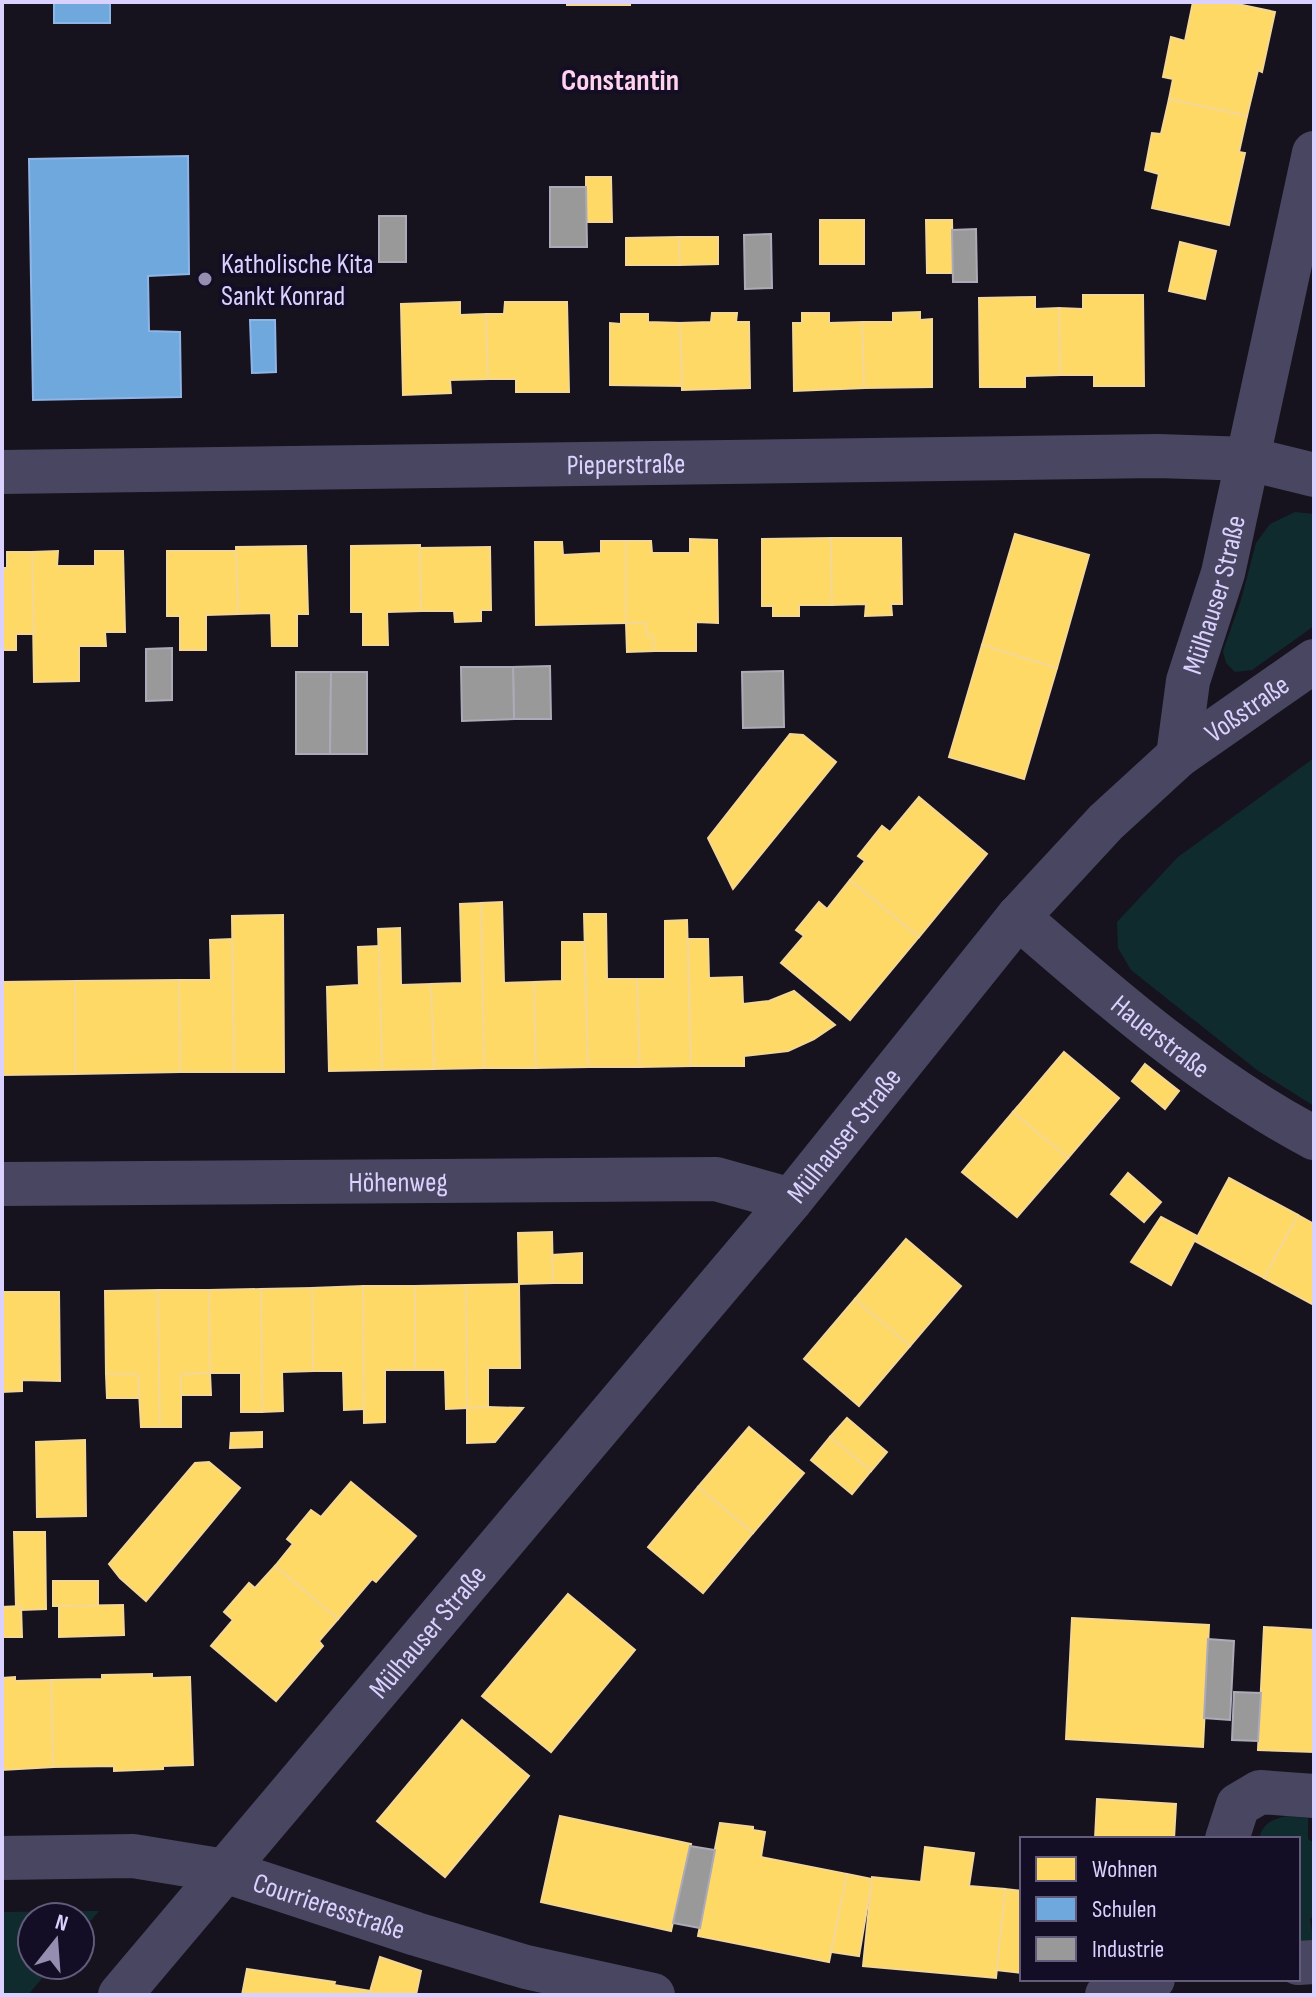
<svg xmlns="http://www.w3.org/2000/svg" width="1316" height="1997" font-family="'Sofia Sans Condensed',sans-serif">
  <rect width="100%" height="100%" fill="#16131f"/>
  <g fill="#102b2e">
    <polygon points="1295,512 1314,514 1314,626 1252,670 1235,672 1226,663 1223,651 1241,600 1256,543 1270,524"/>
    <polygon points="1314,758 1314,1106 1257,1070 1131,970 1118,948 1117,922 1178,857"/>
    <path d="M1288 1816 1308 1818V1839L1314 1843V1915L1310 1919 1313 1938 1310 1942 1298 1944 1300 1855 1298 1839H1259C1263 1823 1272 1819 1288 1816Z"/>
    <polygon points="99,1911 80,1933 80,1917 32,1917 32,1965 53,1965 28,1995 2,1995 2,1912"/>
  </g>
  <g fill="#ffd966" stroke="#f4d794" stroke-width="2">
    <rect x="567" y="2" width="63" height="3"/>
    <polygon points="1193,2 1228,2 1275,12 1262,72 1258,70 1247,116 1169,99 1173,79 1163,77 1171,37 1185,41"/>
    <polygon points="1169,99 1247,116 1239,152 1245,153 1229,225 1152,208 1159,174 1145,170 1152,133 1161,134"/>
    <polygon points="586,177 611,177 612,222 586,222"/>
    <rect x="820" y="220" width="44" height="44"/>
    <polygon points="926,220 952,220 953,273 927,273"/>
    <polygon points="679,237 718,237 718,264 680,265"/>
    <polygon points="679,237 680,265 626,265 626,238"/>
    <polygon points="1180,242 1216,251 1205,299 1169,291"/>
    <polygon points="1083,295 1143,295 1144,386 1094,386 1094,375 1060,375 1059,308 1083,309"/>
    <polygon points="1035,297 1035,309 1059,308 1060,375 1025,376 1025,387 980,387 979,298"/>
    <polygon points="460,302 460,315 486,314 488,379 450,380 451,393 403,395 401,304"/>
    <polygon points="505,302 567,302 569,392 516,392 516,379 488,379 486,314 504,314"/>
    <polygon points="920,312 920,320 932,319 932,387 864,388 862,322 893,322 893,313"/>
    <polygon points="712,313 737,313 736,322 749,322 750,388 682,390 680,323 711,322"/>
    <polygon points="802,313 829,313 829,323 862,322 864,388 794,391 793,323 802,323"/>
    <polygon points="621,314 648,314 648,322 680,323 682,386 610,385 610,323 621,324"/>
    <polygon points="1015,534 1089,555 1057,668 982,645"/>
    <polygon points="831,538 832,605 799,605 799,616 773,616 773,606 762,606 762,539"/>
    <polygon points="831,538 901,538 902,604 891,604 892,615 865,616 866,604 832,605"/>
    <polygon points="690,539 717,540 718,623 696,622 696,651 654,651 653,636 646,636 646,623 626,623 626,541 651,541 652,553 690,553"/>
    <polygon points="601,541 626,541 626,623 536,625 535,542 562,542 563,555 601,553"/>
    <polygon points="420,545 421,611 387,612 388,645 363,645 363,612 351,612 351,546"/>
    <polygon points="306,546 308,614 297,614 297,646 272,646 271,613 238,614 236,547"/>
    <polygon points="490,547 491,610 481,610 481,621 455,622 454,611 421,611 420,548"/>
    <polygon points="58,551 57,566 95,566 95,551 123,551 125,632 105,632 106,646 79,646 79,681 34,682 32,552"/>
    <polygon points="167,551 236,551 238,614 206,615 206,650 180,650 180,616 167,616"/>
    <polygon points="7,552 32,552 34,634 16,634 16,650 2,650 2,568 7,568"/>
    <polygon points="626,623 646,623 646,636 653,636 654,651 627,652"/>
    <polygon points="982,645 1057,668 1024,779 949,757"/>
    <polygon points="790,734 803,735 836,762 733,889 708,838"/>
    <polygon points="919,797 987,854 919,937 850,880 865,861 858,856 882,826 890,832"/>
    <polygon points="850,880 919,937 850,1020 781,963 804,936 796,930 819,902 827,909"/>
    <polygon points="502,902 504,983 534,982 536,1068 484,1068 481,903"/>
    <polygon points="481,903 484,1068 434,1069 431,984 462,983 460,904"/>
    <polygon points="584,914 606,914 607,979 637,979 640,1067 588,1067"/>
    <polygon points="283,915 284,1072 234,1072 232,916"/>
    <polygon points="687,920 691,1066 640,1067 637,979 665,979 665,921"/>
    <polygon points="400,928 401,985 431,984 434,1069 382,1070 378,929"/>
    <polygon points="232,939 234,1072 180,1072 179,980 211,980 210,940"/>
    <polygon points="688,939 708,939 709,978 742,977 743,1004 769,1001 794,991 835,1025 814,1039 788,1051 744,1056 744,1066 691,1066"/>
    <polygon points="562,942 584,942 588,1067 536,1068 534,982 562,981"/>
    <polygon points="379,946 382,1070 329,1071 327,987 359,985 358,947"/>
    <polygon points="179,980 180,1072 75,1074 75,981"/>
    <polygon points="75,981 75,1074 2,1075 2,982"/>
    <polygon points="1064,1052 1119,1098 1068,1158 1013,1112"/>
    <polygon points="1145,1064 1179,1091 1165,1109 1132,1081"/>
    <polygon points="1013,1112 1068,1158 1017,1217 962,1172"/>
    <polygon points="1128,1173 1161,1202 1144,1222 1111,1194"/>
    <polygon points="1229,1178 1298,1215 1264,1278 1195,1241"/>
    <polygon points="1298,1215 1314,1224 1314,1305 1264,1278"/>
    <polygon points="1161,1217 1197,1236 1171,1285 1131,1262"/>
    <polygon points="552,1232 553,1283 519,1284 518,1233"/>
    <polygon points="906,1239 961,1286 910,1346 855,1299"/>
    <polygon points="582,1253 582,1283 553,1283 552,1255"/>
    <polygon points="519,1284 520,1368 488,1368 488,1407 467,1408 466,1285"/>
    <polygon points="466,1285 467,1408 446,1409 445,1370 415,1370 415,1286"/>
    <polygon points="363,1286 364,1409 344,1410 343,1371 313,1371 312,1288"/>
    <polygon points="363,1286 415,1286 415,1370 385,1370 385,1422 364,1423"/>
    <polygon points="312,1288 313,1371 282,1372 283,1411 262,1412 261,1289"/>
    <polygon points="261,1289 262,1412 241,1412 241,1373 210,1373 209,1290"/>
    <polygon points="158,1290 160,1427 141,1427 138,1374 106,1374 105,1291"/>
    <polygon points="158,1290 209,1290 210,1373 181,1374 181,1427 160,1427"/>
    <polygon points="2,1292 59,1292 60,1381 22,1380 22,1391 2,1392"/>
    <polygon points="855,1299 910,1346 859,1406 804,1359"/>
    <polygon points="210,1373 211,1395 181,1395 181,1374"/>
    <polygon points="106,1374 138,1374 139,1398 107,1398"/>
    <polygon points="488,1407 523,1408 495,1442 467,1443 467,1408"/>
    <polygon points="847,1418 887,1452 871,1471 830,1437"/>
    <polygon points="749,1427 804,1473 753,1533 698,1487"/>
    <polygon points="262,1432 262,1447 230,1448 231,1433"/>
    <polygon points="830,1437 871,1471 852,1494 811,1460"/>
    <polygon points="85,1440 86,1516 37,1517 36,1442"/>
    <polygon points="209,1462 240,1488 146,1601 120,1578 109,1564 195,1463"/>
    <polygon points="351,1482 416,1536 376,1582 372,1579 338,1619 275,1566 293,1544 287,1539 311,1510 321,1517"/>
    <polygon points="698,1487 753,1533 703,1593 648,1547"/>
    <polygon points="14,1532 45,1532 46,1609 21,1610 21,1606 16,1607"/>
    <polygon points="275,1566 338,1619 319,1641 323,1646 276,1701 211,1646 233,1620 224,1612 249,1583 255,1588"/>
    <rect x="53" y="1581" width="45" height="25"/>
    <polygon points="568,1594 635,1650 551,1752 482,1696"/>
    <polygon points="123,1605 124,1635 59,1637 59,1606"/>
    <polygon points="21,1606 22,1637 2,1637 2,1607"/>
    <polygon points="1072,1618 1209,1625 1203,1747 1066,1739"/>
    <polygon points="1264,1627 1314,1630 1314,1752 1258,1750"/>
    <polygon points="152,1674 152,1678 190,1677 193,1765 163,1766 163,1769 114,1771 114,1766 53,1767 51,1680 102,1679 102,1675"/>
    <polygon points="15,1677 15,1681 51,1680 53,1767 2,1770 2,1678"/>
    <polygon points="462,1720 529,1776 445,1877 377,1821"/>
    <polygon points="1097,1799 1176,1804 1174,1839 1095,1839"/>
    <polygon points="560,1816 691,1844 671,1931 541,1902"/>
    <polygon points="720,1823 753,1827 753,1830 765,1832 761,1857 847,1874 829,1962 698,1936"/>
    <polygon points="925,1847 974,1853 969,1886 1005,1889 996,1978 863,1966 872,1877 921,1882"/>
    <polygon points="847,1874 872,1879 859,1956 831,1952"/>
    <polygon points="1005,1889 1022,1891 1022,1973 997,1970"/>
    <polygon points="380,1957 421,1971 416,1995 369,1995"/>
    <polygon points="247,1969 335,1982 334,1985 371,1991 369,1995 242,1995"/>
  </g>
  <g fill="#6fa8dc" stroke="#8fb4e6" stroke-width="2">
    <rect x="54" y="2" width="56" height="21"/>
    <polygon points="188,156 189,274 148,276 149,331 180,332 181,397 33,400 29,159"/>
    <polygon points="250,320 275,320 276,372 252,373"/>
  </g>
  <g fill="#999" stroke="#acaab8" stroke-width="2">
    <polygon points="550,187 586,187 587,247 550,247"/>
    <rect x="379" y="216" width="27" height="46"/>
    <polygon points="976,229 977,282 953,282 952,230"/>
    <polygon points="771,234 772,288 745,289 744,235"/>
    <polygon points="172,648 172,700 146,701 146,649"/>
    <polygon points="550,666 551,719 514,719 513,667"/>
    <polygon points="461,667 513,667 514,719 462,721"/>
    <polygon points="783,671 784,727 743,728 742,672"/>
    <polygon points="296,672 331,672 330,754 296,754"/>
    <polygon points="331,672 367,672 367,754 330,754"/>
    <polygon points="1208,1639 1234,1641 1230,1720 1204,1718"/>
    <polygon points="1234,1692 1261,1693 1258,1741 1232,1740"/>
    <polygon points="690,1846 715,1850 700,1928 673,1923"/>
  </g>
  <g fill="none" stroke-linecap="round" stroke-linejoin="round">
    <g stroke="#494661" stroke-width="44">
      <path id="s1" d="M2 472 1158 456 1249 459 1314 475"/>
      <path id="s2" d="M1178 756 1188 681 1223 573 1314 153"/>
      <path id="s3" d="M1018 917C1110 997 1206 1081 1314 1138"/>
      <path id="s4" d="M2 1184 716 1179 791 1200"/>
      <polyline points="1227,1839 1238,1805 1260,1792 1314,1796"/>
      <path id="s5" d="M2 1858 133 1856 225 1871 416 1934 526 1967 653 1995"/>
      <polyline points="1298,1963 1314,1962"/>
      <path id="s6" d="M120 1995 791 1200 1018 917 1106 822 1178 756 1314 661"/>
      <polyline points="1107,1995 1121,1988 1153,1979"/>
    </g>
  </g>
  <circle fill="#958eb1" stroke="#130d25" stroke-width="3" cx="205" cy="279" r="8"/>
  <g text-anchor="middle" stroke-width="8" stroke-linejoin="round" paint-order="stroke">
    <g font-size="28" fill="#dad1ff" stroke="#130d25" text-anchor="start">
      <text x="221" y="273">Katholische Kita<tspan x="221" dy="32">Sankt Konrad</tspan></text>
    </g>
    <g font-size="28" fill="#dad1ff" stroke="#130d25">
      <text dy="10" stroke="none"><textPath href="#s1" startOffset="624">Pieperstraße</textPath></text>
      <text dy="10" stroke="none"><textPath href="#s2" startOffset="166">Mülhauser Straße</textPath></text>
      <text dy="10" stroke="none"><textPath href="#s6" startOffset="1714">Voßstraße</textPath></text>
      <text dy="10" stroke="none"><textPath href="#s3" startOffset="186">Hauerstraße</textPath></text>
      <text dy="10" stroke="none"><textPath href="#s6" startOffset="1124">Mülhauser Straße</textPath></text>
      <text dy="10" stroke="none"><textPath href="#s4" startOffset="396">Höhenweg</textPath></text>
      <text dy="10" stroke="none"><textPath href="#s6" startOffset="476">Mülhauser Straße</textPath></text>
      <text dy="10" stroke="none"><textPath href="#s5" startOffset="334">Courrieresstraße</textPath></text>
    </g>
    <g font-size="30" font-weight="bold" fill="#ffd3ec" stroke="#130d25">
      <text x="620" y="90">Constantin</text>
    </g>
  </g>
  <rect width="1316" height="1997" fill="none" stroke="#dad1ff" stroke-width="8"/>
  <rect x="1020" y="1837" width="280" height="144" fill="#130d25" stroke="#635b7c" stroke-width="2"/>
  <rect x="1036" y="1857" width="40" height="24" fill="#ffd966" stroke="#635b7c" stroke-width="2"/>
  <text x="1092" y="1877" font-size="24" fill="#dad1ff">Wohnen</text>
  <rect x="1036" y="1897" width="40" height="24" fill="#6fa8dc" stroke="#635b7c" stroke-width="2"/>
  <text x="1092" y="1917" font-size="24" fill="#dad1ff">Schulen</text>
  <rect x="1036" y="1937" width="40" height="24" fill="#999999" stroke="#635b7c" stroke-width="2"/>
  <text x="1092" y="1957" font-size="24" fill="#dad1ff">Industrie</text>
  <g transform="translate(56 1941) rotate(17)"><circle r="38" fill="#130d25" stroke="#635b7c" stroke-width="2"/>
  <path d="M0-6L14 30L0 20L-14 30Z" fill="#958eb1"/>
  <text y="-12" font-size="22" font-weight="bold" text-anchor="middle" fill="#dad1ff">N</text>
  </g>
</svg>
